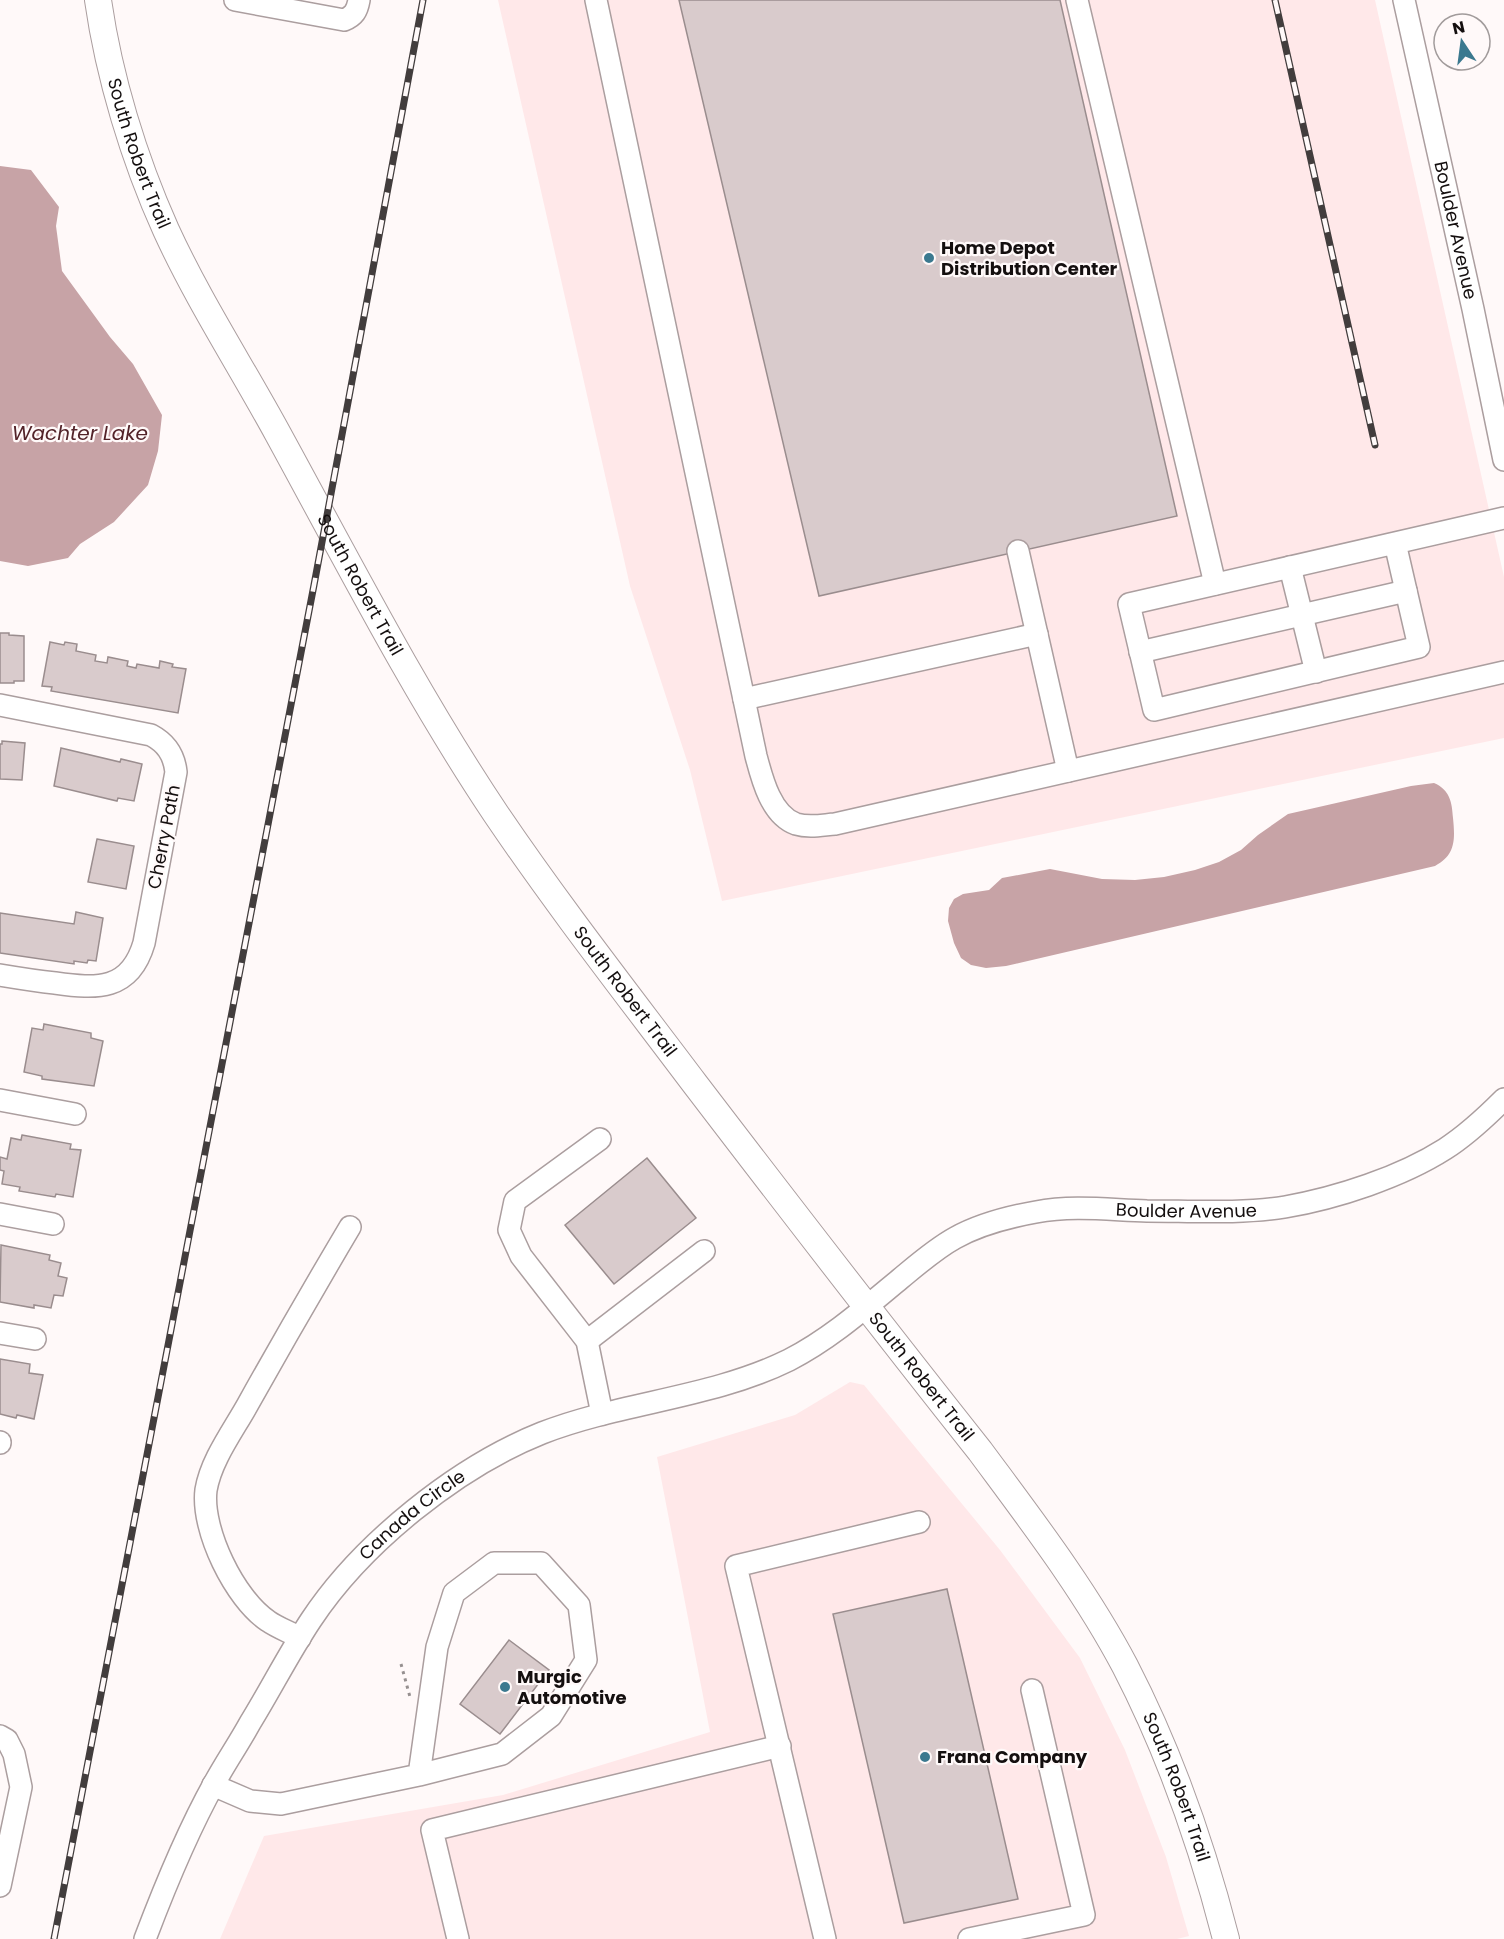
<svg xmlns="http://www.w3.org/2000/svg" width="1504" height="1939" font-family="Poppins,sans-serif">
  <rect width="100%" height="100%" fill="#fff9f9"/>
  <g fill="#ffe8e9">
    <polygon points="498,0 1375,0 1504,577 1504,738 722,901 690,770 630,586"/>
    <polygon points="850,1382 864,1385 1000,1550 1080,1658 1125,1750 1166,1857 1189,1936 1177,1939 220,1939 264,1836 503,1795 710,1732 657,1457 795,1415"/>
  </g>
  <g fill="#c7a3a6">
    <polygon points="0,166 31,170 59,207 56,226 62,271 110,337 133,364 162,415 158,451 148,485 114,522 80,544 68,558 28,566 0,561"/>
    <path d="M1434 783C1450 790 1452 802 1453 818 1455 839 1456 855 1435 866L1006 966 986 968 971 965 961 958 954 943 948 921 949 908 954 899 963 894 989 890 1002 878 1050 869 1102 879 1135 880 1164 877 1195 870 1219 862 1241 850 1258 835 1288 814 1411 786Z"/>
  </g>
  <g fill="#d9cbcc" stroke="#9a8d8e" stroke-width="1.5">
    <polygon points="679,0 1060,0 1177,516 819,596"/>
    <polygon points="0,633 9,633 9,635 24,636 24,681 14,681 14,683 0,683"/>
    <polygon points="50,642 64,645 65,642 77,644 76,651 96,655 95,661 107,663 108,657 128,661 127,666 136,668 137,664 159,668 160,661 173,664 172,667 186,669 178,713 51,691 52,687 42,686"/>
    <polygon points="2,741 25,743 22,780 0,779 0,744 2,744"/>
    <polygon points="61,748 120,762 121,759 142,764 134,801 118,798 117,801 54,786"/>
    <polygon points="97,839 134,846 126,889 88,882"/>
    <polygon points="76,912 103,918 96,961 88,960 87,963 74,961 74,964 0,953 0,913 74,924"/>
    <polygon points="44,1024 91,1033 91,1038 103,1041 94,1086 42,1079 42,1076 24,1072 32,1028 43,1030"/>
    <polygon points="22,1135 71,1144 70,1149 81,1150 73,1197 56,1194 55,1197 19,1191 20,1187 2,1184 4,1171 0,1170 0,1157 7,1159 11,1138 21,1140"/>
    <polygon points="647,1158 696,1218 614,1284 565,1225"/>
    <polygon points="1,1245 50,1255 49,1260 61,1263 58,1276 67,1278 63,1296 54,1295 51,1308 34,1305 34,1308 0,1302"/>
    <polygon points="0,1359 30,1364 29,1373 43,1375 34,1419 17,1415 16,1418 0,1414"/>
    <polygon points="947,1589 1018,1899 904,1923 833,1614"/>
    <polygon points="509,1640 549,1670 500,1734 460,1704"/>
  </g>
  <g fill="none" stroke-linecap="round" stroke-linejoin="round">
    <defs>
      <g id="minor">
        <path d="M235 0 344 20C354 16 357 11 359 0"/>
        <path d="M596 0 756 756C762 779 771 815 796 824 809 828 822 825 835 824L1504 672"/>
        <polyline points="1077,0 1215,584"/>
        <path id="s1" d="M1404 0 1473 309 1504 460"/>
        <polyline points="1395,543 1419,647 1154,710 1129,604 1504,518"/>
        <polyline points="1018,551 1068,771"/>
        <polyline points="1290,567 1316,672"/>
        <polyline points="1140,652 1406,591"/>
        <polyline points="744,699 1037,634"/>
        <path d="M0 705 151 735C166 743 174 754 176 772L144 943C130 991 97 989 55 983 37 981 18 978 0 975"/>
        <polyline points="0,1100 75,1114"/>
        <polyline points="600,1139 515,1201 509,1230 521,1256 587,1341 602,1414"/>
        <polyline points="0,1214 53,1224"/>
        <polyline points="0,1333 35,1339"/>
        <polyline points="587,1341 704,1251"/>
        <polyline points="0,1442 0,1443"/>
        <path d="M300 1638C290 1632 278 1628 268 1621 235 1599 201 1530 206 1490 211 1460 233 1431 248 1404 281 1345 315 1286 350 1227"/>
        <polyline points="0,1736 7,1740 14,1754 21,1787 0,1886"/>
        <polyline points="213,1785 250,1801 281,1804 419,1775 502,1754 551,1716 586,1660 579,1605 541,1563 494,1563 454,1593 437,1647 419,1775"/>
        <path id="s2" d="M145 1939C165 1886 187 1832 215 1782 226 1762 239 1743 250 1723 271 1689 289 1653 311 1620 362 1543 457 1467 542 1433 622 1402 712 1398 789 1360 830 1339 865 1308 900 1279 917 1265 935 1249 955 1238 980 1224 1008 1217 1036 1212 1073 1205 1110 1210 1147 1211 1192 1211 1241 1214 1285 1207 1337 1198 1401 1177 1445 1149 1467 1135 1486 1117 1504 1099"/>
        <polyline points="458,1939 432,1830 780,1746"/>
        <polyline points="825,1939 736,1566 919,1522"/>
        <polyline points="969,1939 1084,1915 1032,1690"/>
      </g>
      <g id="major">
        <path id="s3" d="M98 0C109 77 134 159 166 230 198 300 241 366 278 434 348 562 415 693 496 814 559 907 628 995 695 1084 789 1207 884 1330 980 1451 1031 1520 1085 1590 1125 1666 1170 1753 1202 1845 1226 1939"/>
      </g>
    </defs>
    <use href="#minor" stroke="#ab9e9f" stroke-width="24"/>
    <use href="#major" stroke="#ab9e9f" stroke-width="28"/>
    <polyline stroke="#969090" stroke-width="3" stroke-dasharray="3 4.5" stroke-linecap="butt" points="401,1664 410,1697"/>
    <use href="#minor" stroke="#fff" stroke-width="21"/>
    <use href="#major" stroke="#fff" stroke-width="26"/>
    <defs>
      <g id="rail">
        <polyline points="1275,0 1375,445"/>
        <polyline points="54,1939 314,585 423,0"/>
      </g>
    </defs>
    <use href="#rail" stroke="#423d3d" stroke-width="7"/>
    <use href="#rail" stroke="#fff9f9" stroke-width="4.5" stroke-dasharray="14" stroke-linecap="butt"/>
  </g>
  <g fill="#3b798f" stroke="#fff9f9" stroke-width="2">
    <circle cx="929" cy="258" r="6"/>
    <circle cx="505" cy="1687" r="6"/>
    <circle cx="925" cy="1757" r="6"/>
  </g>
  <g text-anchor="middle" stroke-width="4.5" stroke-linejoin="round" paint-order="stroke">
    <g font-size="18" fill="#140f0f" stroke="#fff9f9">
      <text dy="6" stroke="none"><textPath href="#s3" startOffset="159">South Robert Trail</textPath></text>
      <text dy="6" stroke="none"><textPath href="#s1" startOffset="236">Boulder Avenue</textPath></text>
      <text dy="6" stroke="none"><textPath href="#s3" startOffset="645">South Robert Trail</textPath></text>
      <text transform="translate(164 837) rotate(-79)" y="6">Cherry Path</text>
      <text dy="6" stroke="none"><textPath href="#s3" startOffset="1131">South Robert Trail</textPath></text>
      <text dy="6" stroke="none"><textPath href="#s2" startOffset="1362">Boulder Avenue</textPath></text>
      <text dy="6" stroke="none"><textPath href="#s3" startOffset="1617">South Robert Trail</textPath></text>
      <text dy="6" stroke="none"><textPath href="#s2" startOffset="507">Canada Circle</textPath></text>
      <text dy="6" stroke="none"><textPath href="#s3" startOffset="2103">South Robert Trail</textPath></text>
    </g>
    <g font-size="18" font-weight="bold" fill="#140f0f" stroke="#fff9f9" text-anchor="start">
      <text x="941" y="254">Home Depot<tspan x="941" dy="21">Distribution Center</tspan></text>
      <text x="517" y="1683">Murgic<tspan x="517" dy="21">Automotive</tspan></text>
      <text x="937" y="1763">Frana Company</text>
    </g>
    <g font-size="20" font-style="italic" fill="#532329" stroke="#fff9f9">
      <text x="80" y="440">Wachter Lake</text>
    </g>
  </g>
  <g transform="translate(1462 42) rotate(347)"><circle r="28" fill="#fff9f9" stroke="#a19b9b" stroke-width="1.5"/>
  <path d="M0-4.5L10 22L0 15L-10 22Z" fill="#3b798f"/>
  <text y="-9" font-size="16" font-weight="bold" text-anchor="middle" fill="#140f0f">N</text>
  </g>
</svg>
